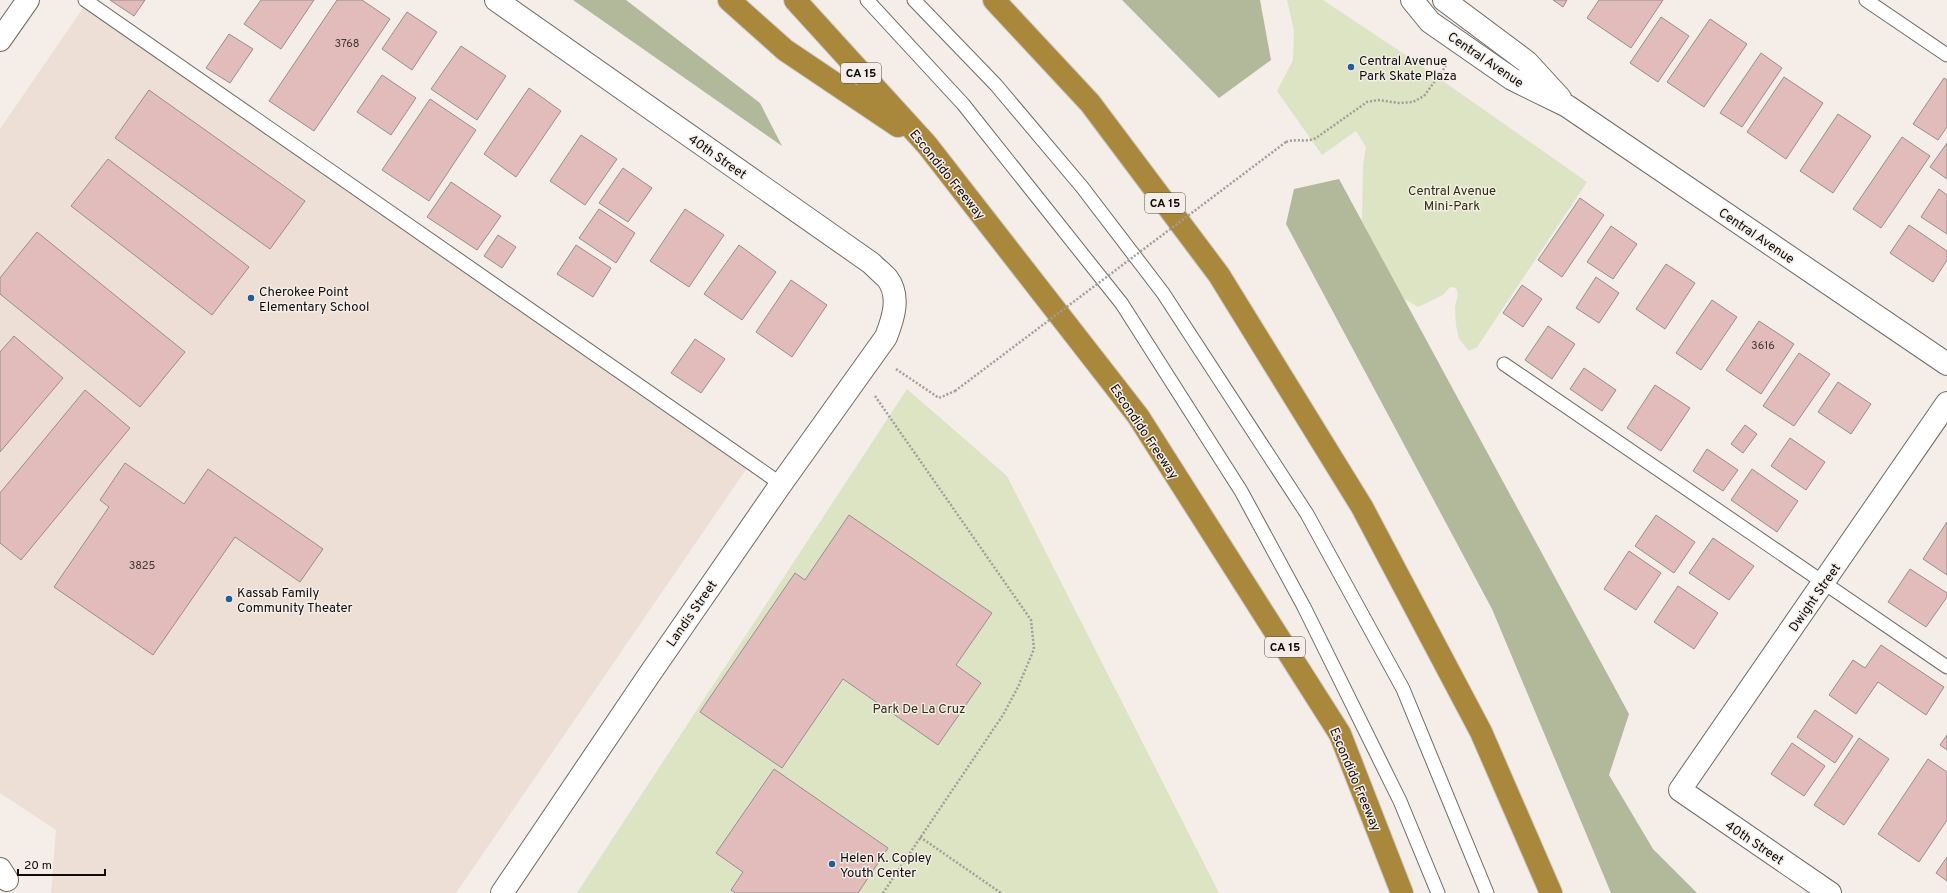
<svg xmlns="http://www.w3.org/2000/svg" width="1947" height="893" font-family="Overpass,sans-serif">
  <rect width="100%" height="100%" fill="#f4ede8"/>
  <polygon fill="#eddfd6" points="83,8 747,468 456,893 51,893 56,830 0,793 0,129"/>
  <g fill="#dde4c4">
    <polygon points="1287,0 1323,0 1410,58 1587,182 1477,347 1469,351 1459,339 1456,325 1455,307 1458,294 1456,288 1450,287 1443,295 1418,307 1403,298 1362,221 1363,165 1366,147 1356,131 1322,155 1277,91 1293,60 1294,31"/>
    <polygon points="907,389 1007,476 1219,893 577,893"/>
  </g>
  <g fill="#b2b99a">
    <polygon points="573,0 626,0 760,103 782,146"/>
    <polygon points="1122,0 1260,0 1271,60 1219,98"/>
    <polygon points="1339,179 1629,714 1609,775 1653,849 1697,893 1611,893 1492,609 1286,224 1294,189"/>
  </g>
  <g fill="#e1bcbb" stroke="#978e8e">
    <polygon points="110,0 145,0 134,16"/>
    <polygon points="261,0 314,0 281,49 244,24"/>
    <polygon points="337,0 362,0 390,19 314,131 269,101"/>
    <polygon points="1553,0 1567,0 1563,7"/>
    <polygon points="1599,0 1663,0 1631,48 1587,18"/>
    <polygon points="407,12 437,32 412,70 382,49"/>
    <polygon points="1661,17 1689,36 1658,82 1630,63"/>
    <polygon points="1710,19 1747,44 1704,107 1667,82"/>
    <polygon points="229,34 253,49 230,83 206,68"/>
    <polygon points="461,46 506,76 477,120 431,89"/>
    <polygon points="1761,53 1782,68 1742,127 1720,113"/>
    <polygon points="382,75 416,98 391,135 357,112"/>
    <polygon points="1784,77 1823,103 1786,159 1747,132"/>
    <polygon points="1944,78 1947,80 1947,127 1938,140 1913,124"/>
    <polygon points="529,88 561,111 516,177 484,154"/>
    <polygon points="149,90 305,201 270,249 115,138"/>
    <polygon points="430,99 476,130 429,201 382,170"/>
    <polygon points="1838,114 1871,136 1833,193 1800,171"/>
    <polygon points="581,135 617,159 585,205 550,181"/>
    <polygon points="1902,137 1930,156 1881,228 1853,209"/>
    <polygon points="1947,143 1947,179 1930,167"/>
    <polygon points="108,159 249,267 212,315 71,206"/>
    <polygon points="623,168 652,188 628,222 599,203"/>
    <polygon points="451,182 501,216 477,250 427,217"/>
    <polygon points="1939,189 1947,195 1947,234 1921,217"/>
    <polygon points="1580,198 1604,215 1562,277 1538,260"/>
    <polygon points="599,209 635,233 616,263 579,238"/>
    <polygon points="685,209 724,235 689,287 650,261"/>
    <polygon points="1909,225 1947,251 1947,260 1933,282 1890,253"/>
    <polygon points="1611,226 1637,244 1613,279 1587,262"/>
    <polygon points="37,232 185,352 140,407 0,294 0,278"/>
    <polygon points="498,235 516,247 502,268 484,256"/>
    <polygon points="576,245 611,268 593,297 557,274"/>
    <polygon points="739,245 776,272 742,320 704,294"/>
    <polygon points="1666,264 1695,283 1665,329 1636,309"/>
    <polygon points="1596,277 1619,293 1599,323 1576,308"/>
    <polygon points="791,280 827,305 792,357 756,332"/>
    <polygon points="1522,285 1542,299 1523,327 1503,313"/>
    <polygon points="1712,300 1737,317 1701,370 1676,353"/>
    <polygon points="1759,321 1794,344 1761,394 1726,370"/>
    <polygon points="1548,326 1575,344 1552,379 1525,360"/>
    <polygon points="14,336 63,378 0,452 0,352"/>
    <polygon points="695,339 725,359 701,393 671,373"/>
    <polygon points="1799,353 1830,374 1794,426 1763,406"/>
    <polygon points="1584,368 1616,390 1602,411 1570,389"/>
    <polygon points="1838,382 1871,404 1851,434 1818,412"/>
    <polygon points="1655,385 1690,408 1661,451 1627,428"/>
    <polygon points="85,390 130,428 21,560 0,543 0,493"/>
    <polygon points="1745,425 1757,434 1743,453 1731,444"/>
    <polygon points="1790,438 1825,462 1806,490 1771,466"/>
    <polygon points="1707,449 1738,470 1723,491 1693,471"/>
    <polygon points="125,463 184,504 208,469 323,549 300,582 235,537 153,655 54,587 109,507 100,500"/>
    <polygon points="1752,469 1798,501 1777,532 1731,500"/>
    <polygon points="849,515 992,613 956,665 981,683 938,745 843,679 782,768 700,712 795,573 805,580"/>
    <polygon points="1656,515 1695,542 1674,573 1635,546"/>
    <polygon points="1947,522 1947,575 1923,559"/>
    <polygon points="1713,538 1754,566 1729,600 1689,573"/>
    <polygon points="1629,551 1661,573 1636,610 1604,589"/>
    <polygon points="1910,569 1947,593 1947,597 1926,627 1888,602"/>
    <polygon points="1678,586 1718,613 1694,649 1654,622"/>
    <polygon points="1881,645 1944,687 1926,715 1878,682 1856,714 1829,695 1853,660 1865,668"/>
    <polygon points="1815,710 1853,736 1835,763 1797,737"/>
    <polygon points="1947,735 1947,750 1940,745"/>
    <polygon points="1859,738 1889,759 1844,825 1814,805"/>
    <polygon points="1792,743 1825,766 1804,796 1771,774"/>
    <polygon points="1928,759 1947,772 1947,820 1919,862 1878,834"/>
    <polygon points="774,769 888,848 858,893 735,893 731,890 743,872 716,853"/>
    <polygon points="1947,857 1947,881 1936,873"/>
  </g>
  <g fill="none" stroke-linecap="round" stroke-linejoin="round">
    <defs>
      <g id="lane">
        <polyline points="85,0 781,484"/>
        <polyline points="867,0 963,104 1122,304 1241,491 1304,607 1400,801 1438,893"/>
        <polyline points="914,0 996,85 1082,187 1163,293 1307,514 1403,689 1487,893"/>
        <polyline points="1866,0 1947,55"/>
        <polyline points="1504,364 1947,667"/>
      </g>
      <g id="street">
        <path d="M496 0 871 263C876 268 882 273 887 278 901 296 893 319 886 337L781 484 649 675 502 893"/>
        <polyline points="0,869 7,880"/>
        <polyline points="1830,893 1680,790 1947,403"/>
      </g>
      <g id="secondary">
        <polyline points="1412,0 1430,22 1512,79 1567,106 1947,364"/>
        <polyline points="1444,0 1527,62 1560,98"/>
        <polyline points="0,40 28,0"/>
      </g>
      <g id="highway">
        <polyline points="729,0 785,50 898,126"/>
        <polyline points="795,0 927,145 1138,416 1340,734 1402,893"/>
        <polyline points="994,0 1090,103 1219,275 1362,507 1481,732 1551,893"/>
      </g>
    </defs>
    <use href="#lane" stroke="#706a66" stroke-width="15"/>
    <use href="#street" stroke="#706a66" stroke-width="24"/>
    <use href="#secondary" stroke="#706a66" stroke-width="24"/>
    <use href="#highway" stroke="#cacac9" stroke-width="24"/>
    <g stroke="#a29d99" stroke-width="2.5" stroke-dasharray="2 2" stroke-linecap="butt">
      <path d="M1286 142C1297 138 1306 143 1316 138L1367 102 1378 100 1399 103 1413 102 1424 96 1446 66"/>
      <polyline points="896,369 939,398 955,391"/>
      <polyline points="875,396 1031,620 1034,649 1018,687 1003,715 883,893"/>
      <polyline points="920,837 1001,893"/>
    </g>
    <use href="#lane" stroke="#fff" stroke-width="13"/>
    <use href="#street" stroke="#fff" stroke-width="22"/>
    <use href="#secondary" stroke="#fff" stroke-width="22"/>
    <use href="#highway" stroke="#a9873b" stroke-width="22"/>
    <polyline stroke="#a29d99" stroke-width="2.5" stroke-dasharray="2 2" stroke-linecap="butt" points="955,391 1286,142"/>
  </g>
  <g fill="#225e95" stroke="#f4ede8" stroke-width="1.5">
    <circle cx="1351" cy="67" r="4"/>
    <circle cx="251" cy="298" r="4"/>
    <circle cx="229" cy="599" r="4"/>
    <circle cx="832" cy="864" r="4"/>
  </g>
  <g text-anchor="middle" stroke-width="3" stroke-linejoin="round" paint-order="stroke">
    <g font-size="11" fill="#433836">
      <text x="347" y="47">3768</text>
      <text x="1763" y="349">3616</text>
      <text x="142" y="569">3825</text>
    </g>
    <g fill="#f4ede8" stroke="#53504d" stroke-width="1">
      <rect x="841" y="63" width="40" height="20" rx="3"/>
      <rect x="1145" y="193" width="40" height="20" rx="3"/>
      <rect x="1265" y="637" width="40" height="20" rx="3"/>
    </g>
    <g font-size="12" font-weight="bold" fill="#0e0c0a">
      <text x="861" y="77">CA 15</text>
      <text x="1165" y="207">CA 15</text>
      <text x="1285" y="651">CA 15</text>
    </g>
    <g font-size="13" fill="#0e0c0a" stroke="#f4ede8">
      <text transform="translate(1486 59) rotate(34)" y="5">Central Avenue</text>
      <text transform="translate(718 156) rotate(35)" y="5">40th Street</text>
      <text transform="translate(948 174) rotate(51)" y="5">Escondido Freeway</text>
      <text transform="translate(1757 235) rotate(34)" y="5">Central Avenue</text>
      <text transform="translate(1145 431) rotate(56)" y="5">Escondido Freeway</text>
      <text transform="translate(1814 597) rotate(-55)" y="5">Dwight Street</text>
      <text transform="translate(691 613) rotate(-55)" y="5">Landis Street</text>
      <text transform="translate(1356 779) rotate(67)" y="5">Escondido Freeway</text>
      <text transform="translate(1755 842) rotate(34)" y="5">40th Street</text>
    </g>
    <g font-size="13" fill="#0e0c0a" stroke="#f4ede8" text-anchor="start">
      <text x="1359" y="65">Central Avenue<tspan x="1359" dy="15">Park Skate Plaza</tspan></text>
      <text x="259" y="296">Cherokee Point<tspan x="259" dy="15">Elementary School</tspan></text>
      <text x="237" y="597">Kassab Family<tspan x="237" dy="15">Community Theater</tspan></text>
      <text x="840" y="862">Helen K. Copley<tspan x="840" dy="15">Youth Center</tspan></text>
    </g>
    <g font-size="13" fill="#2b310a" stroke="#f4ede8">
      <text x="1452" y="195">Central Avenue<tspan x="1452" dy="15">Mini-Park</tspan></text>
      <text x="919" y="713">Park De La Cruz</text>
    </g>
  </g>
  <path d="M18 869v6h87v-6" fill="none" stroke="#0e0c0a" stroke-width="2"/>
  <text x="24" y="869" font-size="12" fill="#0e0c0a" stroke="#f4ede8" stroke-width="3" paint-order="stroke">20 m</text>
</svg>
